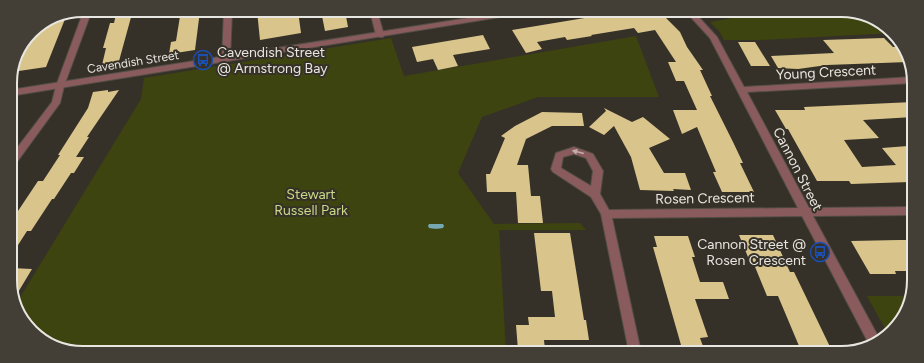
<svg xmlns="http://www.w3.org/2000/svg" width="924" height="363" font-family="Figtree,sans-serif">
  <rect width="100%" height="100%" fill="#353128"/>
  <g fill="#3d440f">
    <polygon points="759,13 865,14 893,33 760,40 724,40 719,31 710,22"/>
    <polygon points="636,36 659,97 538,97 482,117 458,173 494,224 580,223 586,230 499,230 506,351 59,349 28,328 16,304 141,99 144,78 391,38 404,76"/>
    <polygon points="867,296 910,296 910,304 888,334"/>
  </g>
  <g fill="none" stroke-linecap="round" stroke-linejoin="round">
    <path fill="#75a8b2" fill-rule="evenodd" d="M429 224H443L444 226 443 228C439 229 433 229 429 228L428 226Z"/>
  </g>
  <g fill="#d9c58c">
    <polygon points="117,10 133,10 119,61 102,65 106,48 103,48 110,23 114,23"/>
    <polygon points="181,10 200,11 195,50 169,54 171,42 176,41"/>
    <polygon points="257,11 298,11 301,33 260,40"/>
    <polygon points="321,11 345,11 348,27 325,31"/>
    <polygon points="615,13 661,13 680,32 687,47 703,70 700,70 712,96 710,96 733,142 743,163 740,163 754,192 722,192 713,172 716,172 697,127 682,134 673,110 697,110 684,81 676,81 668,62 676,62 655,30 638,33 634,28 591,35 592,36 567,40 565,37 537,42 542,49 526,53 512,30"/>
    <polygon points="65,19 46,67 12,72 18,50 35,28 56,20"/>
    <polygon points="483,35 490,49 453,55 458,66 438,70 433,59 417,62 412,47"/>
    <polygon points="884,38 893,47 901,46 908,62 827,65 798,69 778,68 771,56 834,53 823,40"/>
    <polygon points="738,42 755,42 770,66 751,66"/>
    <polygon points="108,90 108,92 119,90 87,137 89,137 76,157 84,157 74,173 71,173 54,199 52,199 31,231 27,231 11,256 11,217 14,217 38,181 43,181 60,155 58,155 88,108 93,92"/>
    <polygon points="913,102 913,117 863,120 879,138 844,140 862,167 896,165 882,148 908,146 912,151 912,183 910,182 851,184 849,181 817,181 788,129 786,129 775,110 805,110 804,107"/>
    <polygon points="604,108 632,122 643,117 670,139 649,148 664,173 685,173 691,190 673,189 674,191 640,190 631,157 614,126 604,135 589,127 606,111"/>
    <polygon points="542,112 582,113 584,126 552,126 526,139 517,165 528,165 531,196 540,196 543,223 518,223 516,192 487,192 486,174 490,174 505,138 501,136 515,126"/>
    <polygon points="534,233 570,233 584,320 586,320 589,340 544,340 545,350 518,350 516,325 529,325 528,317 555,317 552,291 541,291"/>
    <polygon points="739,235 773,235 790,272 794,272 833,353 802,353 778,296 767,296 751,257 748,257"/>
    <polygon points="654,236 688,236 695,257 692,257 700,282 723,282 729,299 695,299 708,337 700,338 705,352 683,352 653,247 657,247"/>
    <polygon points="899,240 911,240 911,271 895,271 896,274 870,274 851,241"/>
    <polygon points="11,268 32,269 14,299 11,294"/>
  </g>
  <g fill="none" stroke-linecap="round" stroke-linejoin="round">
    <defs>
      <g id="minor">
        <polygon points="84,10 92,10 64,86 60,103 14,166 11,166 11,156 52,102 56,86"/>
        <polygon points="224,11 232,11 230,60 226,62 222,60"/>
        <polygon points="370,11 377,11 384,35 383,37 380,37 376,35"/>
        <path d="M687 13H695L717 37 744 87 913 77V83L747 92 809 208 911 207V215L813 216 880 340 869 344 802 216 612 218 641 352H629L601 214 591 197 553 172 551 169 556 153 574 147 593 154 603 171 600 194 609 210 798 208 710 38ZM574 154 586 158 593 171 591 186 561 168 563 157Z"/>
      </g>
      <polygon id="tertiary" points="506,12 523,12 520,14 10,96 10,90"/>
    </defs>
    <use href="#minor" stroke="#524e45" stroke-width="2"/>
    <use href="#tertiary" stroke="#524e45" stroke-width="2"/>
    <use href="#minor" fill="#8a5b5c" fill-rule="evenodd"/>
    <use href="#tertiary" fill="#8a5b5c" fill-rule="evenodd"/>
  </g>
  <defs><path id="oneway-solid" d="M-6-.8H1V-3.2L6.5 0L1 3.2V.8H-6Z"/></defs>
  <use fill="#c2aeab" href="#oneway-solid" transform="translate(578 152) rotate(-166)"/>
  <defs>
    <symbol id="bus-ring" viewBox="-11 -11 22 22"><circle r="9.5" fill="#353128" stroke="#1a4fb4" stroke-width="1.5"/><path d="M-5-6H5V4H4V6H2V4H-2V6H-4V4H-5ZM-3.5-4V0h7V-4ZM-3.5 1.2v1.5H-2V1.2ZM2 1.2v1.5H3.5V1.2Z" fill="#1a4fb4"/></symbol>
  </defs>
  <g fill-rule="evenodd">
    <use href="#bus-ring" x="192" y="49" width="22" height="22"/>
    <use href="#bus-ring" x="809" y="241" width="22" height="22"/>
  </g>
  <g text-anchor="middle" stroke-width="4" stroke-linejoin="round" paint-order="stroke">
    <g font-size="12" fill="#e8e6e0" stroke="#353128">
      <text transform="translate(133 62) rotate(-9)" y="4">Cavendish Street</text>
    </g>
    <g font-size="14" fill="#e8e6e0" stroke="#353128" text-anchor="start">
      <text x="217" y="57">Cavendish Street<tspan x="217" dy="16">@ Armstrong Bay</tspan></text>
      <text x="806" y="249" text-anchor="end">Cannon Street @<tspan x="806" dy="16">Rosen Crescent</tspan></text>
    </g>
    <g font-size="14" fill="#e8e6e0" stroke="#353128">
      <text transform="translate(826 72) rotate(-3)" y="5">Young Crescent</text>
      <text transform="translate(798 169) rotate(63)" y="5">Cannon Street</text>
      <text transform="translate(705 198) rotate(-1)" y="5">Rosen Crescent</text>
    </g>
    <g font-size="14" fill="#cad988" stroke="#353128">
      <text x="311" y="199">Stewart<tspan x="311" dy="16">Russell Park</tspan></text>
    </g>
  </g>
  <path d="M0 0H924V363H0ZM83 17H841A66 66 0 0 1 907 83V280A66 66 0 0 1 841 346H83A66 66 0 0 1 17 280V83A66 66 0 0 1 83 17Z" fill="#433f37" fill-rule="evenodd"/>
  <path fill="none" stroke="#e8e6e0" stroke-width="2" d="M83 17H841A66 66 0 0 1 907 83V280A66 66 0 0 1 841 346H83A66 66 0 0 1 17 280V83A66 66 0 0 1 83 17Z"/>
</svg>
